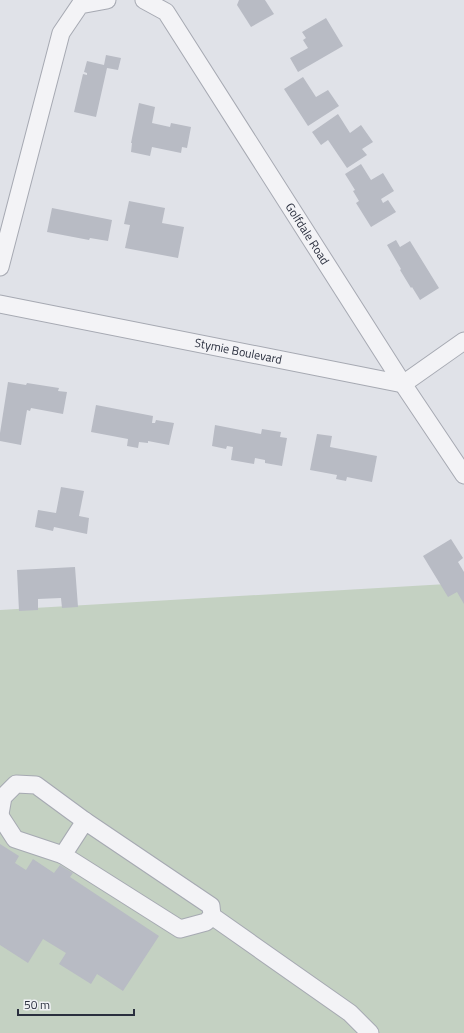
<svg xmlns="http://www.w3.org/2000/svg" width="464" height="1033" font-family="'Titillium Web',sans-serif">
  <rect width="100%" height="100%" fill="#e0e2e8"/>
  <polygon fill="#c4d1c2" points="464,583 464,1033 0,1033 0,610"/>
  <g fill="#b8bbc4">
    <polygon points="239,0 265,0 274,14 251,27 237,5"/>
    <polygon points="326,18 343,46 298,72 290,58 308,48 303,40 306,38 302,32"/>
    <polygon points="106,55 121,58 118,70 107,68 96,117 74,112 83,74 87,75 87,73 84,72 87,61 104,65"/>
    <polygon points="303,77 316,97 328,90 339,106 308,126 284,89"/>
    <polygon points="139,103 155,107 152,123 170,127 171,123 191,127 187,148 182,147 181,153 152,147 150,156 131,152 132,143 131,143"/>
    <polygon points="338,114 350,133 361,125 373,142 362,149 367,155 347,168 328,140 321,145 312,132"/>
    <polygon points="361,164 371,180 383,173 394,191 381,199 383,203 388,200 396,212 371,227 356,203 359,201 353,191 355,190 345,174"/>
    <polygon points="129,201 165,208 162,223 184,227 178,258 125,248 130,225 124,224"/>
    <polygon points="52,208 112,220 108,241 90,238 89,240 47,232"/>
    <polygon points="396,240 400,247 410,241 439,288 420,300 412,287 411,288 400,270 401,269 387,245"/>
    <polygon points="8,382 26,385 27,383 59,388 58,391 67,392 63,414 31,408 30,411 27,410 21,445 0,441 0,433"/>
    <polygon points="96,405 153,416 152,423 155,423 156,420 174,423 169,445 148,441 148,443 139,442 138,448 127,446 128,439 91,432"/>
    <polygon points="215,425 261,434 262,429 281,432 280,437 287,438 282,466 265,463 265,460 255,458 254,464 231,460 233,447 227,446 226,449 212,446"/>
    <polygon points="317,434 332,436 330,447 377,456 372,482 347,477 346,481 336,479 337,475 310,470"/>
    <polygon points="61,487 84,491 79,516 89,518 87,534 54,527 53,531 35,527 38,510 56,513"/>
    <polygon points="451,539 463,558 458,562 464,572 464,604 457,592 448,597 423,556"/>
    <polygon points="75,567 78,607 62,608 61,598 38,599 38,610 19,611 17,570"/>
    <polygon points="0,844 19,856 15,863 26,870 33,859 54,873 60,865 73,873 70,877 159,936 123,991 97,974 91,984 59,964 66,953 43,939 28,963 0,945"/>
  </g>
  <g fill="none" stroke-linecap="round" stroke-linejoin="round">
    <defs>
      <g id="minor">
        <path id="s1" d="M144 0 166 12 403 384 464 475"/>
        <polyline points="0,267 61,33 80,5 107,0"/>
        <path id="s2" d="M0 304 403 384 464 341"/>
        <polyline points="0,814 3,797 16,784 36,785 85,821"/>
        <polyline points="0,816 15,839 63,855"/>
        <polyline points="212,916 206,922 180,929 63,855 85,821 211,906 212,916 350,1013 370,1033"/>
      </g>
    </defs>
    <use href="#minor" stroke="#a6a9b2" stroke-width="19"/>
    <use href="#minor" stroke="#f3f3f6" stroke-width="17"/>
  </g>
  <g text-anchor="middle" stroke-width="3" stroke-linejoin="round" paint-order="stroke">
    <g font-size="12" fill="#2a2f3e" stroke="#f0f1f5">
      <text dy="4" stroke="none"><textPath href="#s1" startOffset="288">Golfdale Road</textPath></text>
      <text dy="4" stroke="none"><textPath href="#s2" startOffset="243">Stymie Boulevard</textPath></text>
    </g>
  </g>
  <path d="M18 1009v6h116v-6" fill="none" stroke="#2a2f3e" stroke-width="2"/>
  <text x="24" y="1009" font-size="12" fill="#2a2f3e" stroke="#f0f1f5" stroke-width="3" paint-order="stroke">50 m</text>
</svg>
